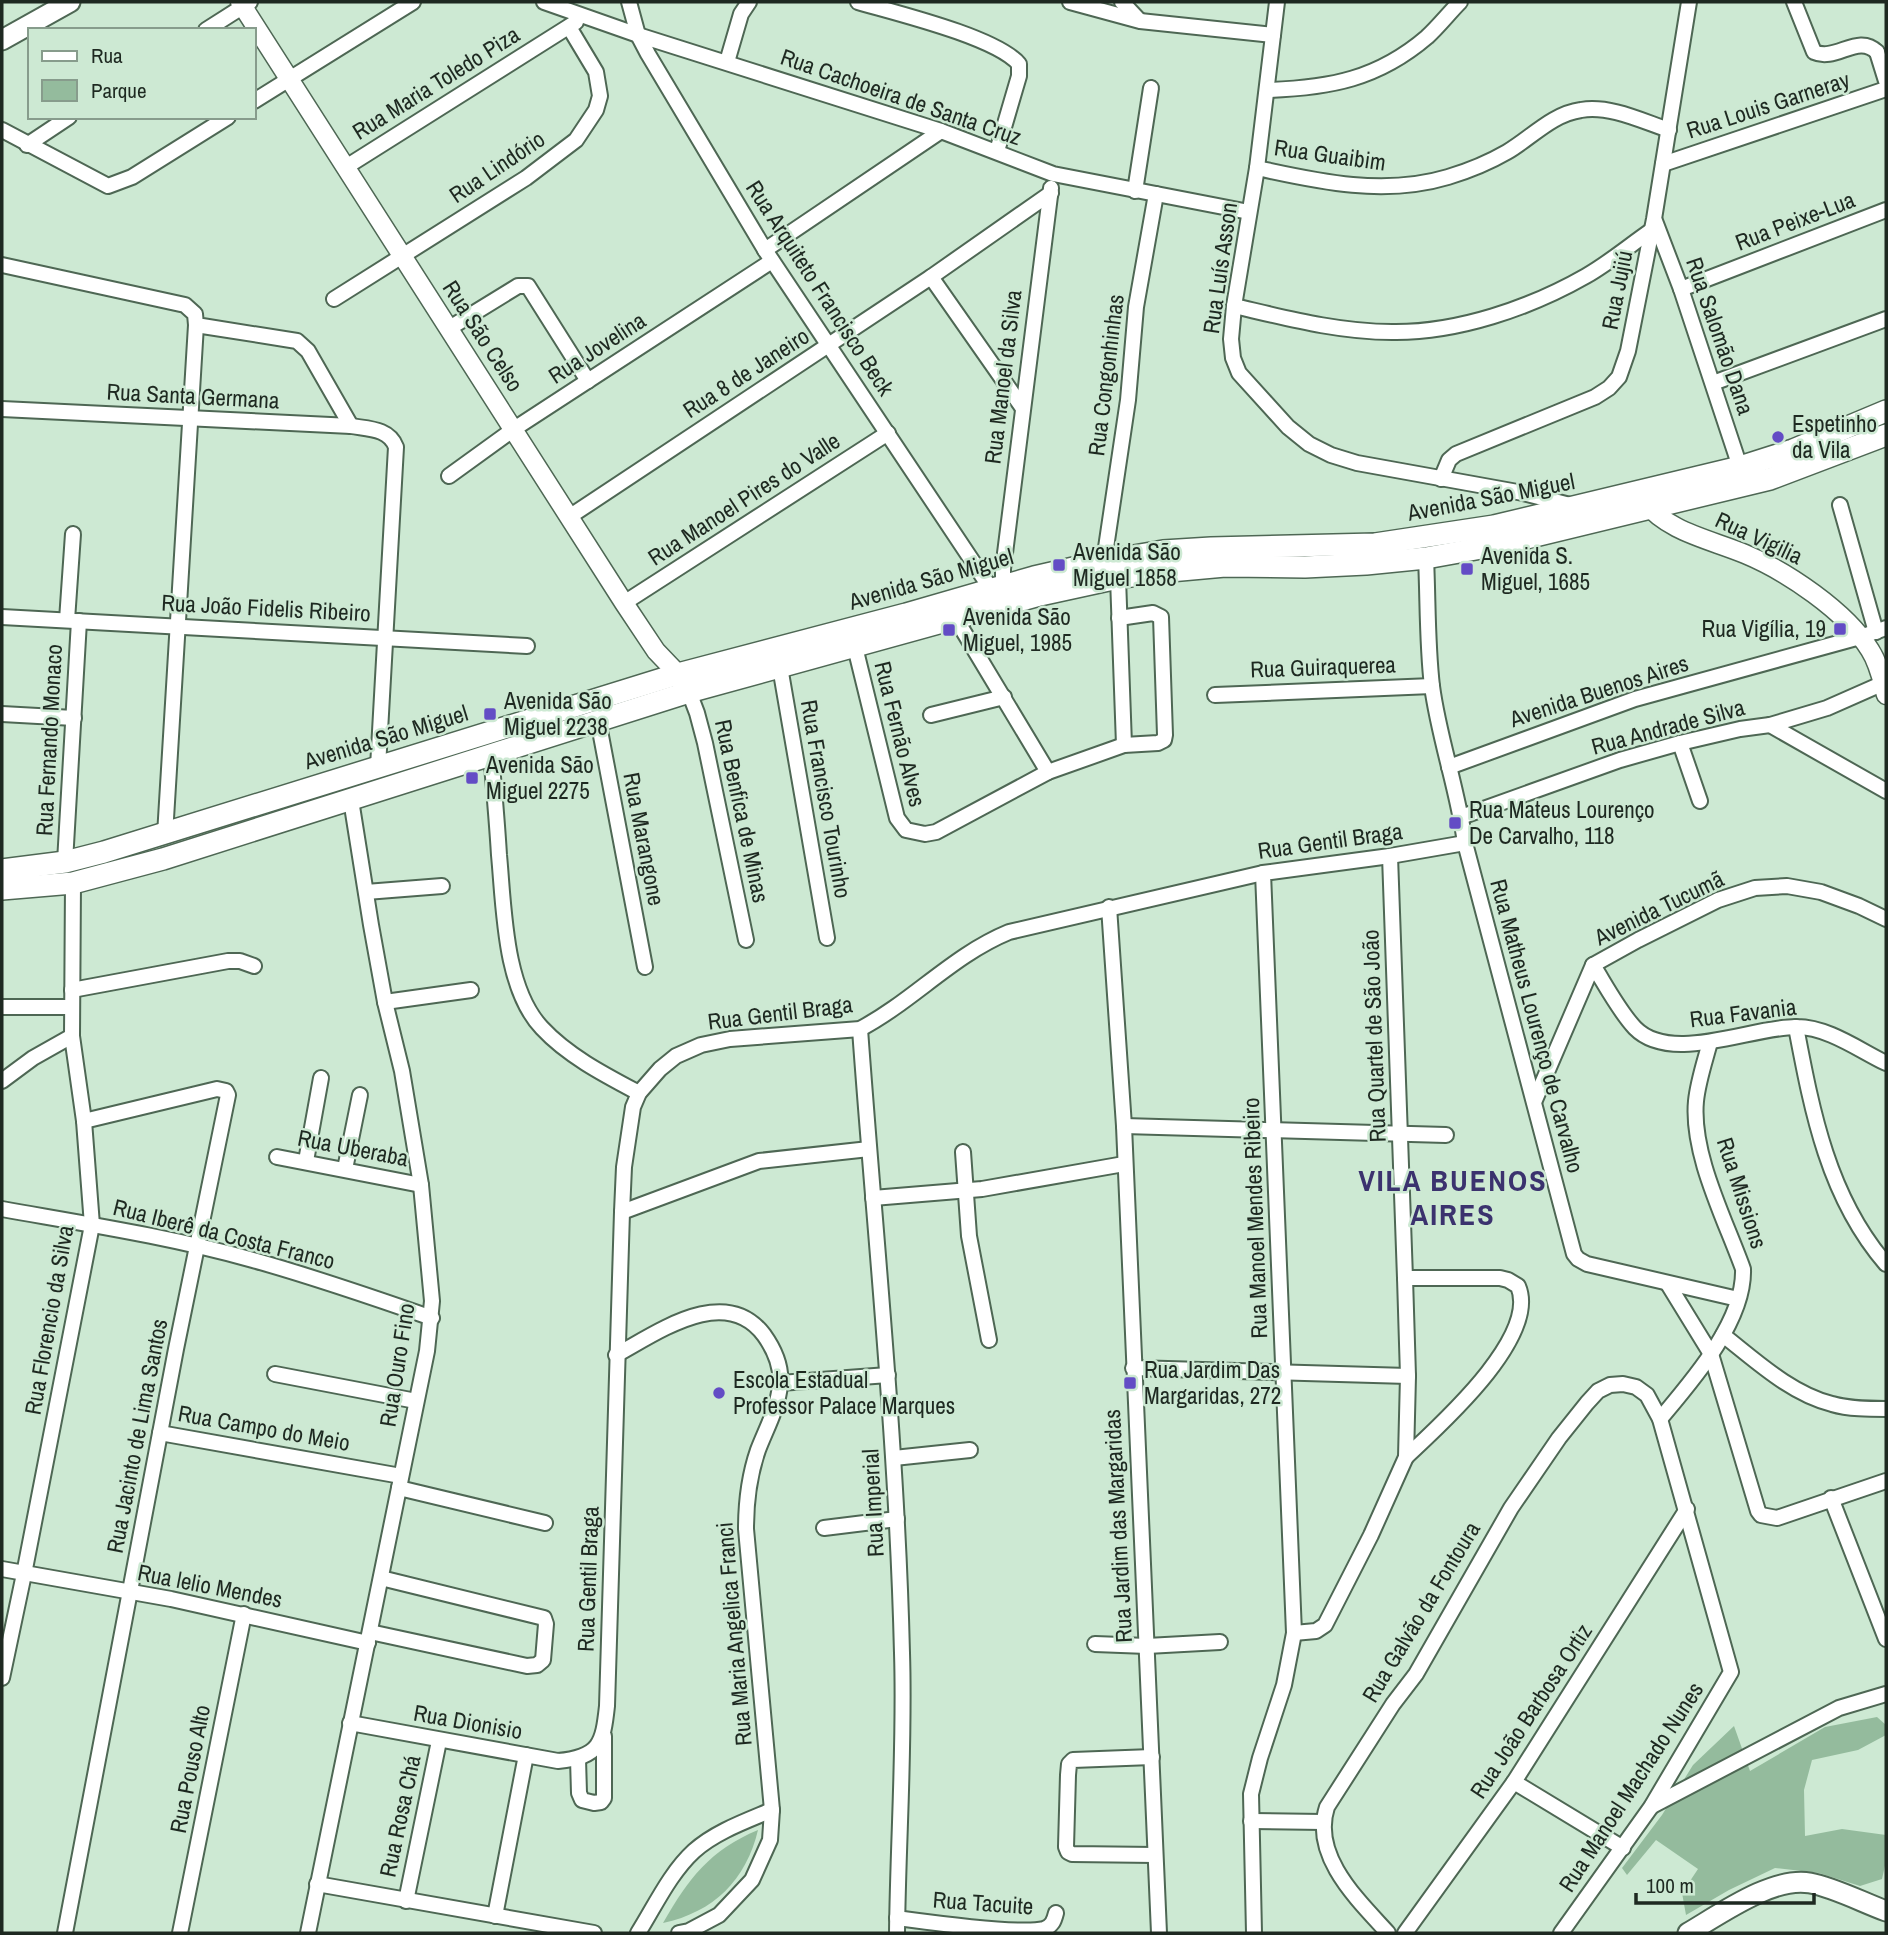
<svg xmlns="http://www.w3.org/2000/svg" width="1888" height="1935" font-family="'Archivo Narrow',sans-serif">
  <rect width="100%" height="100%" fill="#cde9d3"/>
  <g fill="#94bb9d">
    <polygon points="1877,1717 1886,1725 1886,1735 1858,1750 1812,1760 1804,1790 1805,1836 1842,1829 1886,1835 1886,1861 1882,1879 1860,1886 1819,1873 1775,1868 1729,1890 1686,1915 1682,1893 1698,1869 1656,1840 1627,1875 1622,1868 1662,1815 1693,1765 1734,1726 1750,1771 1825,1727"/>
    <path d="M758 1830C746 1880 714 1912 663 1923 688 1879 710 1850 758 1830Z"/>
  </g>
  <g fill="none" stroke-linecap="round" stroke-linejoin="round">
    <defs>
      <g id="minor">
        <polyline points="544,2 638,35 941,131 1053,174 1249,212"/>
        <polyline points="629,2 638,35 648,54 765,250 991,589"/>
        <path d="M858 2C896 13 996 37 1019 64V76L997 151"/>
        <polyline points="1070,2 1140,21 1273,35"/>
        <polyline points="1122,2 1139,20"/>
        <polyline points="1277,2 1257,168 1234,306 1231,339 1233,358 1239,373 1288,427 1309,444 1331,455 1357,463 1523,493 1570,505"/>
        <path d="M1794 2 1814 52C1836 62 1858 33 1877 52"/>
        <polyline points="206,30 250,2"/>
        <polyline points="1877,52 1886,81"/>
        <polyline points="727,62 741,14 749,2"/>
        <path d="M1267 90C1330 88 1378 79 1427 37 1439 26 1449 13 1460 2"/>
        <polyline points="254,101 413,2"/>
        <polyline points="2,130 108,186 132,177 228,117"/>
        <polyline points="27,145 69,117"/>
        <polyline points="1663,164 1886,89"/>
        <polyline points="346,167 576,22"/>
        <path d="M1257 168C1320 182 1385 196 1448 177 1468 171 1488 163 1507 152 1531 138 1552 114 1581 110 1610 105 1642 121 1669 130"/>
        <polyline points="1135,191 1151,88"/>
        <polyline points="1655,221 1681,289 1740,467"/>
        <polyline points="765,250 941,131"/>
        <polyline points="2,265 185,305 195,314 196,325 297,341 308,351 351,426"/>
        <polyline points="931,277 1022,407"/>
        <polyline points="1681,289 1886,210"/>
        <polyline points="334,299 526,178 576,140 596,110 600,96 596,72 569,27"/>
        <path d="M1234 306C1286 318 1338 332 1392 332 1457 333 1530 308 1586 276 1609 263 1630 245 1652 230"/>
        <polyline points="448,329 518,286 528,286 588,381"/>
        <polyline points="1713,383 1886,319"/>
        <path d="M2 409 351 426C368 429 389 428 396 447L378 767"/>
        <polyline points="449,476 514,429 772,261"/>
        <polyline points="1441,479 1449,460 1456,454 1595,397 1609,388 1619,377 1628,351 1654,219 1689,2"/>
        <polyline points="1840,505 1876,632"/>
        <polyline points="569,517 931,277 1051,193"/>
        <path d="M1426 558C1428 600 1427 644 1432 686 1439 739 1458 790 1465 843L1574 1254 1578 1259 1587 1264 1738 1299"/>
        <polyline points="1104,561 1128,400 1136,307 1156,194"/>
        <polyline points="1118,578 1124,745"/>
        <polyline points="1003,586 1003,569 1051,188"/>
        <polyline points="624,603 888,433"/>
        <polyline points="2,617 527,646"/>
        <polyline points="956,619 1048,772"/>
        <polyline points="67,620 73,534"/>
        <polyline points="855,647 897,818 906,830 925,834 936,832 1048,772 1124,745 1158,743 1164,740 1165,735 1161,617 1153,613 1119,618"/>
        <polyline points="780,667 827,938"/>
        <polyline points="689,692 697,713 705,743 746,940"/>
        <polyline points="1215,695 1432,686"/>
        <polyline points="2,714 74,718"/>
        <polyline points="931,715 1004,697"/>
        <polyline points="598,720 645,967"/>
        <polyline points="1770,725 1886,791"/>
        <polyline points="1680,743 1700,801"/>
        <path d="M491 754C494 788 497 821 499 855 504 907 504 988 542 1028 568 1056 605 1075 639 1093"/>
        <polyline points="1449,767 1635,699 1860,637 1886,628"/>
        <polyline points="1461,817 1620,760 1680,743 1740,729 1770,725 1827,708 1886,682"/>
        <polyline points="165,835 196,325"/>
        <polyline points="65,862 79,621"/>
        <polyline points="366,892 442,886"/>
        <polyline points="1109,907 1124,1126 1159,1933"/>
        <path d="M1593 965C1606 986 1619 1011 1635 1028 1671 1065 1753 1026 1797 1027 1828 1027 1859 1050 1886 1063"/>
        <polyline points="72,990 228,961 240,961 254,966"/>
        <polyline points="385,1002 471,990"/>
        <polyline points="2,1007 71,1007"/>
        <path d="M1796 1027C1812 1111 1828 1197 1886 1264"/>
        <path d="M860 1029C875 1237 897 1444 902 1653 905 1746 898 1840 897 1933"/>
        <polyline points="2,1081 33,1058 72,1036"/>
        <polyline points="1535,1100 1593,965 1638,940 1718,900 1755,888 1787,886 1821,892 1859,906 1886,919"/>
        <polyline points="1124,1126 1446,1135"/>
        <polyline points="963,1152 969,1236 989,1340"/>
        <polyline points="277,1157 421,1185"/>
        <polyline points="306,1161 321,1078"/>
        <polyline points="345,1169 360,1095"/>
        <polyline points="873,1198 982,1189 1124,1164"/>
        <path d="M2 1209C86 1224 171 1237 253 1260 314 1277 372 1297 432 1318"/>
        <polyline points="622,1212 759,1161 869,1149"/>
        <path d="M1405 1278H1500L1508 1280 1518 1286C1540 1337 1439 1426 1406 1457"/>
        <polyline points="1668,1284 1711,1354 1758,1511 1761,1515 1777,1518 1886,1481"/>
        <path d="M1723 1335C1755 1360 1791 1394 1832 1404 1849 1409 1869 1409 1886 1409"/>
        <path d="M616 1355C657 1333 725 1283 764 1335 774 1349 782 1367 780 1385 778 1408 766 1429 758 1450 749 1476 746 1502 746 1529L772 1810 770 1840 752 1880 719 1915 689 1931 679 1933"/>
        <polyline points="1133,1368 1408,1376"/>
        <polyline points="275,1374 416,1401"/>
        <polyline points="780,1383 888,1375"/>
        <path d="M1660 1419C1692 1381 1745 1321 1743 1269 1725 1219 1691 1154 1696 1101 1698 1081 1705 1061 1710 1042"/>
        <polyline points="160,1433 401,1476"/>
        <polyline points="894,1458 970,1450"/>
        <polyline points="399,1488 545,1523"/>
        <polyline points="1831,1498 1886,1639"/>
        <polyline points="824,1528 897,1519"/>
        <polyline points="2,1569 171,1599 368,1643"/>
        <polyline points="370,1632 527,1666 537,1665 543,1660 546,1624 544,1618 381,1578"/>
        <polyline points="1294,1633 1316,1631 1325,1625 1371,1535 1406,1457 1408,1376 1405,1278 1390,856"/>
        <polyline points="1095,1644 1147,1646 1220,1642"/>
        <polyline points="2,1678 24,1574 92,1225 84,1121 72,1036 73,883"/>
        <path d="M350 1723 558 1761C600 1757 603 1743 607 1706L622 1212 624 1167 633 1107 639 1093 660 1069 676 1056 701 1045 730 1039 860 1029C913 1001 953 955 1009 932L1263 873 1390 856 1465 843"/>
        <polyline points="1152,1757 1073,1760 1069,1764 1068,1775 1066,1847 1068,1852 1072,1854 1155,1855"/>
        <polyline points="578,1759 579,1793 582,1800 594,1803 601,1802 604,1798 604,1736"/>
        <polyline points="1514,1782 1623,1848"/>
        <polyline points="1652,1806 1839,1708 1886,1694"/>
        <polyline points="1251,1821 1323,1822"/>
        <polyline points="317,1884 594,1933"/>
        <polyline points="406,1901 439,1741"/>
        <polyline points="495,1916 526,1755"/>
        <path d="M897 1918C927 1922 1019 1935 1044 1929 1052 1926 1054 1921 1056 1913"/>
        <polyline points="65,1933 176,1349 228,1095 226,1091 217,1089 84,1121"/>
        <polyline points="180,1933 244,1614"/>
        <polyline points="308,1933 427,1351 432,1301 421,1185 402,1071 385,1002 371,925 351,800"/>
        <path d="M638 1933C655 1906 670 1873 694 1851 715 1832 746 1821 772 1810"/>
        <polyline points="1254,1933 1251,1794 1260,1758 1284,1685 1294,1633 1263,873"/>
        <path d="M1388 1933C1358 1900 1311 1856 1327 1807L1393 1704 1416 1674 1511 1508 1559 1438 1587 1403 1598 1391 1610 1385 1623 1384 1636 1387 1647 1395 1660 1419 1731 1672 1651 1807 1561 1933"/>
        <polyline points="1405,1933 1514,1782 1687,1509"/>
      </g>
      <g id="tertiary">
        <polyline points="240,2 624,603 656,651 678,674 683,683"/>
        <path d="M1643 500C1667 532 1709 539 1745 554 1786 571 1846 611 1870 650 1879 664 1882 680 1886 695"/>
      </g>
      <g id="secondary">
        <polyline points="2,40 70,2"/>
        <path d="M1688 1933C1719 1915 1773 1876 1810 1883 1833 1887 1864 1903 1886 1911"/>
      </g>
      <g id="primary">
        <polyline points="2,870 65,862 104,852 678,674 906,614 1034,577 1104,561 1163,551 1211,548 1375,544 1494,526 1740,467 1793,450 1886,411"/>
        <polyline points="2,889 73,883 163,859 689,692 1040,595 1118,578 1159,572 1225,566 1305,567 1366,564 1426,558 1498,545 1770,479 1886,435"/>
      </g>
    </defs>
    <use href="#minor" stroke="#4e6754" stroke-width="18"/>
    <use href="#tertiary" stroke="#4e6754" stroke-width="21"/>
    <use href="#secondary" stroke="#4e6754" stroke-width="23"/>
    <use href="#primary" stroke="#4e6754" stroke-width="24"/>
    <use href="#minor" stroke="#fff" stroke-width="14"/>
    <use href="#tertiary" stroke="#fff" stroke-width="18"/>
    <use href="#secondary" stroke="#fff" stroke-width="19"/>
    <use href="#primary" stroke="#fff" stroke-width="21"/>
  </g>
  <g fill="#634cc5" stroke="#cde9d3" stroke-width="2.5">
    <circle cx="1778" cy="437" r="7"/>
    <rect x="1052" y="558" width="14" height="14" rx="3.5"/>
    <rect x="1460" y="562" width="14" height="14" rx="3.5"/>
    <rect x="1833" y="622" width="14" height="14" rx="3.5"/>
    <rect x="942" y="623" width="14" height="14" rx="3.5"/>
    <rect x="483" y="707" width="14" height="14" rx="3.5"/>
    <rect x="465" y="771" width="14" height="14" rx="3.5"/>
    <rect x="1448" y="816" width="14" height="14" rx="3.5"/>
    <rect x="1123" y="1376" width="14" height="14" rx="3.5"/>
    <circle cx="719" cy="1393" r="7"/>
  </g>
  <g text-anchor="middle" stroke-width="5" stroke-linejoin="round" paint-order="stroke">
    <g font-size="23" fill="#1e2921" stroke="#cde9d3">
      <text transform="translate(436 83) rotate(-32)" y="8">Rua Maria Toledo Piza</text>
      <text transform="translate(901 97) rotate(19)" y="8">Rua Cachoeira de Santa Cruz</text>
      <text transform="translate(1768 105) rotate(-18)" y="8">Rua Louis Garneray</text>
      <text transform="translate(1330 155) rotate(8)" y="8">Rua Guaibim</text>
      <text transform="translate(497 167) rotate(-34)" y="8">Rua Lindório</text>
      <text transform="translate(1795 221) rotate(-21)" y="8">Rua Peixe-Lua</text>
      <text transform="translate(1220 268) rotate(-82)" y="8">Rua Luís Asson</text>
      <text transform="translate(820 288) rotate(57)" y="8">Rua Arquiteto Francisco Beck</text>
      <text transform="translate(1617 290) rotate(-79)" y="8">Rua Jujiú</text>
      <text transform="translate(483 336) rotate(57)" y="8">Rua São Celso</text>
      <text transform="translate(1720 336) rotate(71)" y="8">Rua Salomão Dana</text>
      <text transform="translate(597 348) rotate(-33)" y="8">Rua Jovelina</text>
      <text transform="translate(746 373) rotate(-33)" y="8">Rua 8 de Janeiro</text>
      <text transform="translate(1106 375) rotate(-83)" y="8">Rua Congonhinhas</text>
      <text transform="translate(1003 377) rotate(-83)" y="8">Rua Manoel da Silva</text>
      <text transform="translate(193 396) rotate(3)" y="8">Rua Santa Germana</text>
      <text transform="translate(1491 497) rotate(-11)" y="8">Avenida São Miguel</text>
      <text transform="translate(744 499) rotate(-33)" y="8">Rua Manoel Pires do Valle</text>
      <text transform="translate(1759 538) rotate(25)" y="8">Rua Vigilia</text>
      <text transform="translate(931 579) rotate(-16)" y="8">Avenida São Miguel</text>
      <text transform="translate(266 608) rotate(3)" y="8">Rua João Fidelis Ribeiro</text>
      <text transform="translate(1323 667) rotate(-2)" y="8">Rua Guiraquerea</text>
      <text transform="translate(1599 691) rotate(-18)" y="8">Avenida Buenos Aires</text>
      <text transform="translate(1668 727) rotate(-15)" y="8">Rua Andrade Silva</text>
      <text transform="translate(900 734) rotate(76)" y="8">Rua Fernão Alves</text>
      <text transform="translate(386 737) rotate(-17)" y="8">Avenida São Miguel</text>
      <text transform="translate(49 740) rotate(-87)" y="8">Rua Fernando Monaco</text>
      <text transform="translate(826 799) rotate(80)" y="8">Rua Francisco Tourinho</text>
      <text transform="translate(742 811) rotate(78)" y="8">Rua Benfica de Minas</text>
      <text transform="translate(644 839) rotate(79)" y="8">Rua Marangone</text>
      <text transform="translate(1330 841) rotate(-8)" y="8">Rua Gentil Braga</text>
      <text transform="translate(1659 908) rotate(-26)" y="8">Avenida Tucumã</text>
      <text transform="translate(780 1013) rotate(-7)" y="8">Rua Gentil Braga</text>
      <text transform="translate(1743 1013) rotate(-7)" y="8">Rua Favania</text>
      <text transform="translate(1537 1026) rotate(75)" y="8">Rua Matheus Lourenço de Carvalho</text>
      <text transform="translate(1374 1036) rotate(-92)" y="8">Rua Quartel de São João</text>
      <text transform="translate(353 1148) rotate(11)" y="8">Rua Uberaba</text>
      <text transform="translate(1742 1193) rotate(72)" y="8">Rua Missions</text>
      <text transform="translate(1255 1218) rotate(-92)" y="8">Rua Manoel Mendes Ribeiro</text>
      <text transform="translate(224 1234) rotate(14)" y="8">Rua Iberê da Costa Franco</text>
      <text transform="translate(49 1320) rotate(-80)" y="8">Rua Florencio da Silva</text>
      <text transform="translate(397 1365) rotate(-81)" y="8">Rua Ouro Fino</text>
      <text transform="translate(264 1428) rotate(10)" y="8">Rua Campo do Meio</text>
      <text transform="translate(137 1436) rotate(-79)" y="8">Rua Jacinto de Lima Santos</text>
      <text transform="translate(873 1503) rotate(-93)" y="8">Rua Imperial</text>
      <text transform="translate(1118 1526) rotate(-93)" y="8">Rua Jardim das Margaridas</text>
      <text transform="translate(588 1579) rotate(-88)" y="8">Rua Gentil Braga</text>
      <text transform="translate(210 1586) rotate(11)" y="8">Rua lelio Mendes</text>
      <text transform="translate(1421 1612) rotate(-59)" y="8">Rua Galvão da Fontoura</text>
      <text transform="translate(734 1634) rotate(-95)" y="8">Rua Maria Angelica Franci</text>
      <text transform="translate(1531 1711) rotate(-57)" y="8">Rua João Barbosa Ortiz</text>
      <text transform="translate(468 1722) rotate(10)" y="8">Rua Dionisio</text>
      <text transform="translate(190 1769) rotate(-79)" y="8">Rua Pouso Alto</text>
      <text transform="translate(1631 1787) rotate(-57)" y="8">Rua Manoel Machado Nunes</text>
      <text transform="translate(400 1816) rotate(-78)" y="8">Rua Rosa Chá</text>
      <text transform="translate(983 1903) rotate(4)" y="8">Rua Tacuite</text>
    </g>
    <g font-size="23" fill="#1e2921" stroke="#cde9d3" text-anchor="start">
      <text x="1792" y="432">Espetinho<tspan x="1792" dy="26">da Vila</tspan></text>
      <text x="1073" y="560">Avenida São<tspan x="1073" dy="26">Miguel 1858</tspan></text>
      <text x="1481" y="564">Avenida S.<tspan x="1481" dy="26">Miguel, 1685</tspan></text>
      <text x="963" y="625">Avenida São<tspan x="963" dy="26">Miguel, 1985</tspan></text>
      <text x="1826" y="637" text-anchor="end">Rua Vigília, 19</text>
      <text x="504" y="709">Avenida São<tspan x="504" dy="26">Miguel 2238</tspan></text>
      <text x="486" y="773">Avenida São<tspan x="486" dy="26">Miguel 2275</tspan></text>
      <text x="1469" y="818">Rua Mateus Lourenço<tspan x="1469" dy="26">De Carvalho, 118</tspan></text>
      <text x="1144" y="1378">Rua Jardim Das<tspan x="1144" dy="26">Margaridas, 272</tspan></text>
      <text x="733" y="1388">Escola Estadual<tspan x="733" dy="26">Professor Palace Marques</tspan></text>
    </g>
    <g font-size="30" font-weight="bold" letter-spacing="2" fill="#3b326e" stroke="#cde9d3">
      <text x="1453" y="1191">VILA BUENOS<tspan x="1453" dy="34">AIRES</tspan></text>
    </g>
  </g>
  <rect width="1888" height="1935" fill="none" stroke="#1e2921" stroke-width="7"/>
  <rect x="28" y="28" width="228" height="91" fill="#cde9d3" stroke="#879c8c" stroke-width="2"/>
  <rect x="42" y="51" width="35" height="10" fill="#ffffff" stroke="#879c8c" stroke-width="2"/>
  <text x="91" y="63" font-size="21" fill="#1e2921">Rua</text>
  <rect x="42" y="80" width="35" height="21" fill="#94bb9d" stroke="#879c8c" stroke-width="2"/>
  <text x="91" y="98" font-size="21" fill="#1e2921">Parque</text>
  <path d="M1636 1893v10h178v-10" fill="none" stroke="#1e2921" stroke-width="3.5"/>
  <text x="1646" y="1893" font-size="21" fill="#1e2921" stroke="#cde9d3" stroke-width="5" paint-order="stroke">100 m</text>
</svg>
